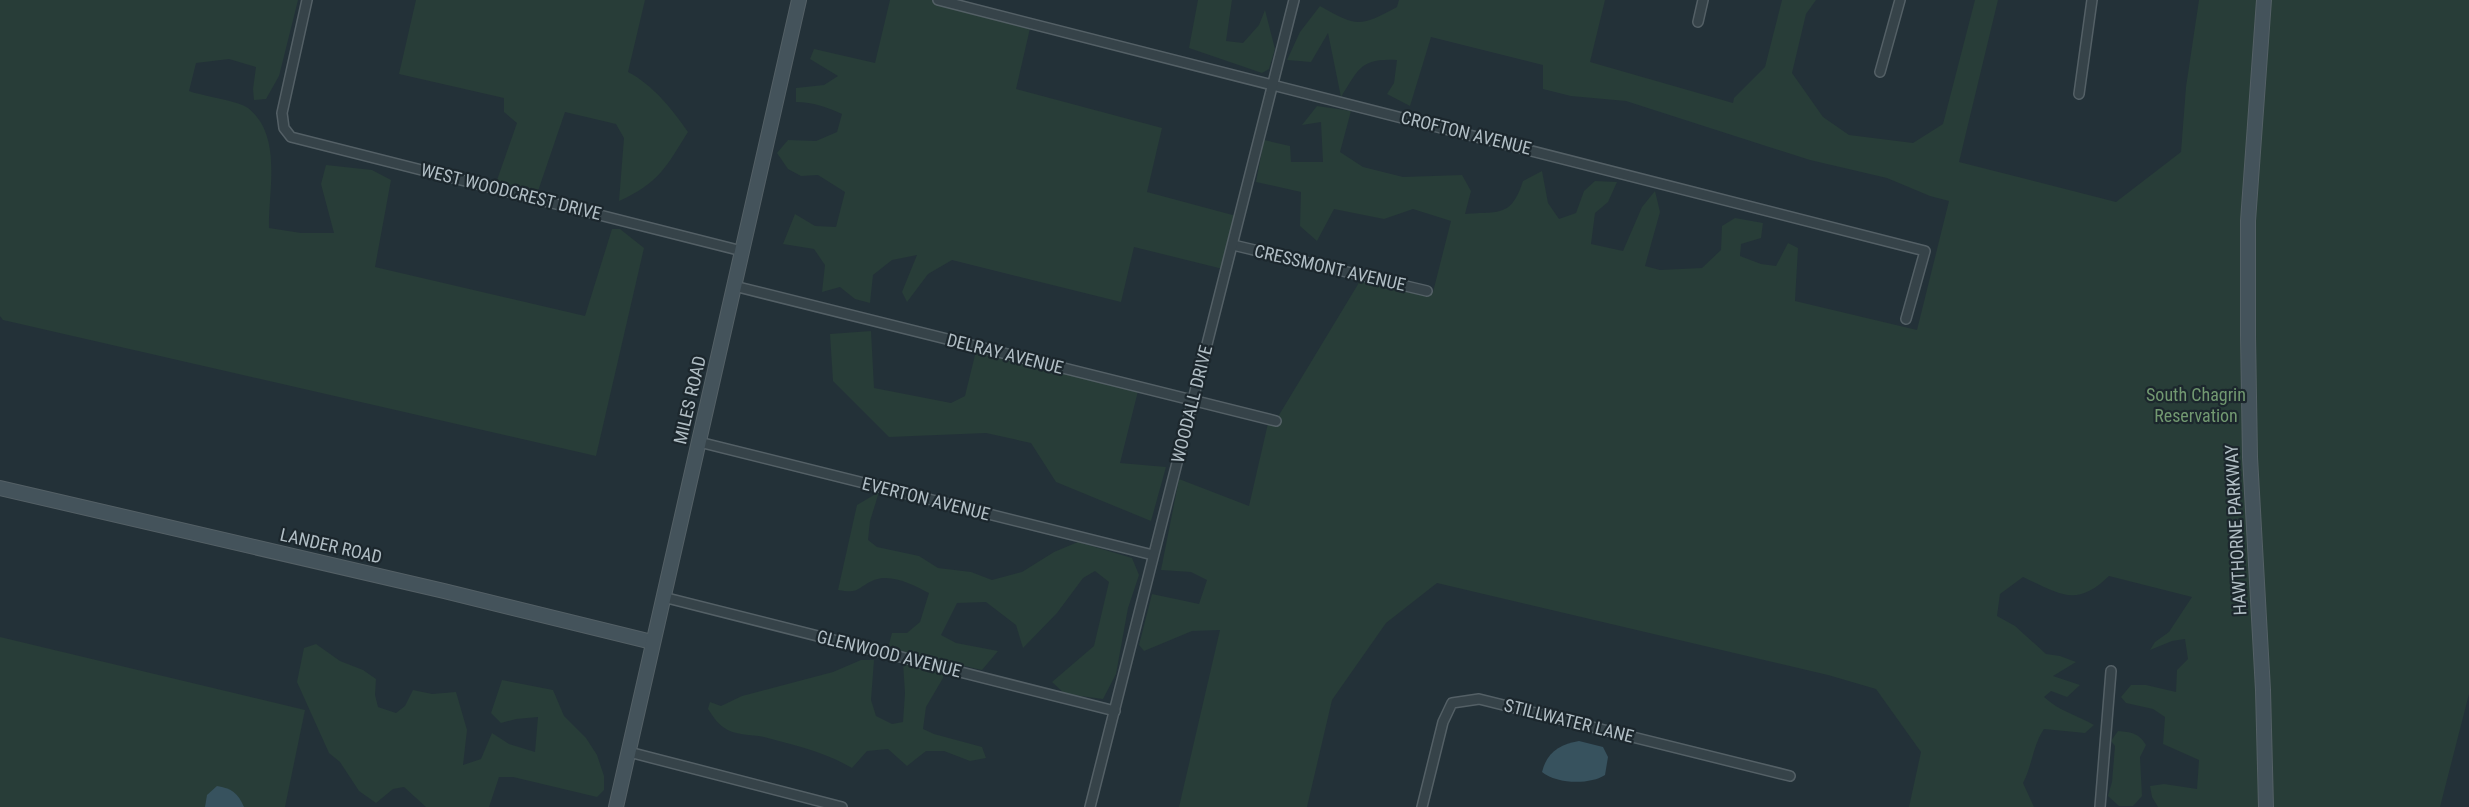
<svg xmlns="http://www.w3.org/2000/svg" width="2469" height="807" font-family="'Roboto Condensed',sans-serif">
  <rect width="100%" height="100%" fill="#233138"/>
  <g fill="#283d38">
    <path d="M0 0H298L279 76 266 99 254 100 253 89 256 67 229 59 196 63 189 91C202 96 239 101 248 108 283 136 268 191 269 228L301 233H334L321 184 326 165 372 170 391 180 375 267 585 316 612 229H620L644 248 596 456 3 320 0 316Z"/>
    <path d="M416 0H645L628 72C653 85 672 109 688 132 666 167 659 183 619 201L624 138 616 124 565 112 537 194 496 183 517 123 504 112V98L399 74Z"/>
    <path d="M890 0H938L1031 24 1016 89 1162 128 1147 192 1240 217 1227 270 1134 247 1121 302 952 260 928 274 907 302 902 292 917 255 892 260 873 275 870 303 855 299 840 287 822 292 825 265 814 249 783 244 795 214 815 226 836 227 845 192 818 175 801 176 788 169 777 153 788 140 816 141 837 132 842 114C827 107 813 102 796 102V88L824 85 838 76 810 59 814 49 875 63Z"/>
    <polygon points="1198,0 1232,0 1226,41 1243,43 1259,25 1265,10 1275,49 1269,69 1262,73 1189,48"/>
    <path d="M1399 0H1605L1590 62 1733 103 1734 98 1765 67 1782 0H1816L1806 14 1792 73 1823 117 1849 135 1913 143 1943 124 1975 0H1998L1959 162 2116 202 2181 152 2186 87 2199 0H2469V694L2440 807H2158L2152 797 2150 786 2164 784 2197 789 2199 760 2163 744 2165 717 2153 709 2126 703 2121 697 2131 685H2146L2176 692 2177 670 2188 659 2185 639 2172 641 2150 650 2155 642 2169 632 2192 597 2109 576C2076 608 2060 594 2023 577L2000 594 1997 616 2015 626 2046 654 2060 656 2076 662 2053 676 2080 685 2067 697 2051 691 2044 697C2059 711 2077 715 2094 725L2085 733 2044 729C2033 745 2032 766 2023 783L2034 807H1909L1921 752 1876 689 1828 675 1437 583 1386 623 1332 700 1307 807H1179L1220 630 1192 631 1144 651 1139 645 1152 594 1199 604 1207 580 1191 572 1161 570 1179 479 1249 506 1269 419 1276 420 1363 276 1433 292 1451 221 1413 209 1384 219 1334 209 1317 241 1300 226 1301 192 1256 182 1264 140 1290 146 1291 162H1323L1321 122 1302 125 1317 106 1351 111 1340 152 1363 167 1403 177 1462 175 1471 191 1465 214C1499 211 1511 218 1523 181L1542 171 1548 203 1559 219 1576 213 1584 191 1595 181 1617 182 1608 202 1595 213 1591 244 1623 251 1642 207 1655 191 1660 212 1645 266 1660 270 1702 268 1721 250 1722 226 1735 218 1763 223 1761 238 1741 244 1740 256 1761 264 1776 266 1788 243 1798 248 1795 301 1917 330 1949 201 1930 196 1887 178 1810 160 1626 101 1571 96 1543 89V65L1431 37 1410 106 1387 94 1394 83 1397 60C1360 58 1359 69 1341 97L1328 33 1311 62 1287 60 1300 32 1320 6C1357 27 1360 27 1397 7Z"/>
    <polygon points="871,331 874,388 951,403 965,396 977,347 1139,387 1120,463 1166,467 1151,521 1056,482 1031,443 986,433 889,437 833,381 830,334"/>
    <path d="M879 492 870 521 868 540 877 547 919 556 938 568 971 572 992 580 1022 572 1054 552 1078 542 1132 558 1139 575 1128 608 1116 674 1103 699 1065 694 1052 682 1094 646 1109 582 1095 571 1083 578 1057 613 1023 648 1016 625 986 602 957 603 941 635 956 643 998 651 982 670 888 648 892 633H907L920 622 929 593C914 585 891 573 874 580 856 588 860 594 838 590L857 505Z"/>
    <polygon points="0,637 305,710 285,807 0,807"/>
    <polygon points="316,644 340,661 363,670 376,679 375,695 378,707 396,713 405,706 413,690 432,694 456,692 467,730 463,765 481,759 492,733 509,744 535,752 538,717 516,719 501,723 491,713 502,680 553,690 564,716 586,738 597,755 604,776 604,790 597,797 513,777 499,777 489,807 426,807 404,787 393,789 376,803 359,791 340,762 329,753 297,682 304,648"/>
    <path d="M861 660H874L871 700 876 716 892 724 903 722 905 693 903 663 944 670 943 678 926 707 923 729 934 734 982 747 986 758 970 761 944 751H926L907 766 888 749 867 751 852 768C825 752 794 745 764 737 750 734 735 736 723 727 717 723 712 715 708 709L710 702 721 706 742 696 833 672Z"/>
    <path d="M2118 731C2131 732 2139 733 2146 745L2140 757 2142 796 2133 806H2119L2108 796 2112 782 2115 746 2111 741Z"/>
  </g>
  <g fill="#37525e">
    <path d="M1579 741 1603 747 1608 757 1605 775C1590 785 1556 784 1542 772 1547 752 1560 744 1579 741Z"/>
    <path d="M217 786C231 788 238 793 244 807H205L207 795Z"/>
  </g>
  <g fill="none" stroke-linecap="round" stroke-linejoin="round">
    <defs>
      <g id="street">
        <polyline points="307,0 282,113 284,128 291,137 742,251"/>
        <polyline points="938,0 1925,251 1906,319"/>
        <polyline points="1698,22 1703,0"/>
        <polyline points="1880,72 1900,0"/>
        <polyline points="2079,94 2092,0"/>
        <polyline points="1233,245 1427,291"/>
        <polyline points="734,286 1276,421"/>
        <polyline points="699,442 1153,555"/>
        <polyline points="663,597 1115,711"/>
        <polyline points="629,752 842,807"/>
        <polyline points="1090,807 1294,0"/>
        <polyline points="1422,807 1443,722 1452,703 1479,699 1790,776"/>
        <polyline points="2100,807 2111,671"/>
      </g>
      <g id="secondary">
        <polyline points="2264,0 2248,221 2248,336 2250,457 2263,690 2266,807"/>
        <polyline points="0,488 444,591 652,642"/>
        <polyline points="616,807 799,0"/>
      </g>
    </defs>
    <use href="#street" stroke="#546066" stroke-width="12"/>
    <use href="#secondary" stroke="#546066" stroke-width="16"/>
    <use href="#street" stroke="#364349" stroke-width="9"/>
    <use href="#secondary" stroke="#44535b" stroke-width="14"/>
  </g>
  <g text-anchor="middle" stroke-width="4.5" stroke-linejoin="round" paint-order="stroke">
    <g font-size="18" fill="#b1bec5" stroke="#1c272d">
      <text transform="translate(1466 133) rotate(14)" y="6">CROFTON AVENUE</text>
      <text transform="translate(511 192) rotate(14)" y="6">WEST WOODCREST DRIVE</text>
      <text transform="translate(1330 268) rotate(13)" y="6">CRESSMONT AVENUE</text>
      <text transform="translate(1005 354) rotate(14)" y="6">DELRAY AVENUE</text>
      <text transform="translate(690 400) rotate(-77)" y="6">MILES ROAD</text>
      <text transform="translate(1192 404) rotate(-76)" y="6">WOODALL DRIVE</text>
      <text transform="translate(926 499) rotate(14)" y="6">EVERTON AVENUE</text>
      <text transform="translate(2236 530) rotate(-93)" y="6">HAWTHORNE PARKWAY</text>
      <text transform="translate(331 546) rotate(13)" y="6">LANDER ROAD</text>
      <text transform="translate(889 654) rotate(14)" y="6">GLENWOOD AVENUE</text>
      <text transform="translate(1569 721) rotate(14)" y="6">STILLWATER LANE</text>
    </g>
    <g font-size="18" fill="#729971" stroke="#1c272d">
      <text x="2196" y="401">South Chagrin<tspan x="2196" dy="21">Reservation</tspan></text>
    </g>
  </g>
</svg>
